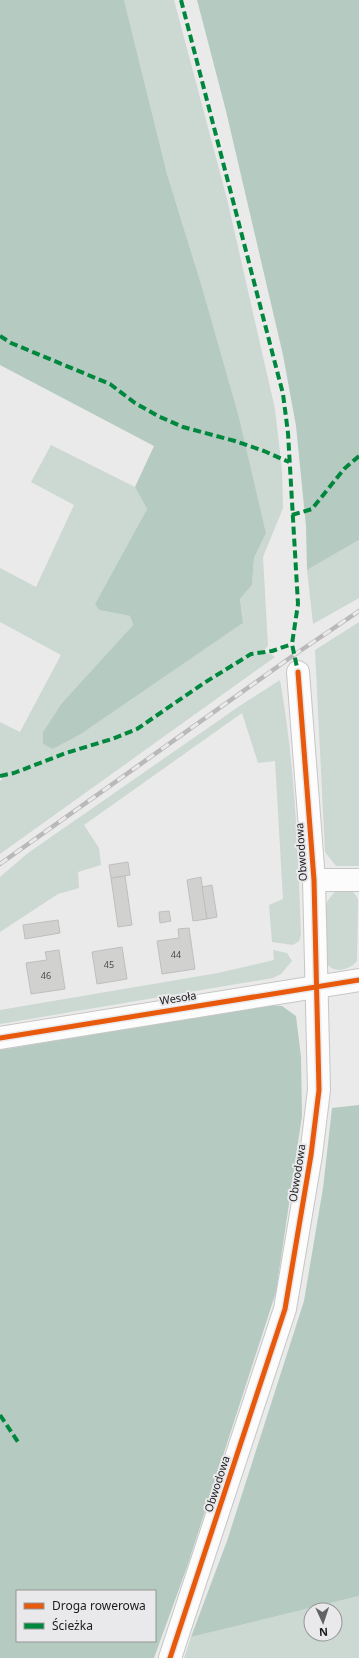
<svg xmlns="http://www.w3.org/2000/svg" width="359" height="1658" font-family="'Noto Sans',sans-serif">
  <rect width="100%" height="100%" fill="#eaeaea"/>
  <g fill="#ccd8d2" fill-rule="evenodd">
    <polygon points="124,0 174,0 227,199 275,409 282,470 283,508 263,557 268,646 263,651 272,655 275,657 0,854 0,781 3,779 0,777 0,722 20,732 61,655 0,622 0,568 36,587 74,505 31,482 51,445 135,487 147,509 95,604 99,610 130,616 133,625 61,704 43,732 53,749 81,734 243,623 240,599 252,585 254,558 266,533 239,417 202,287 167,174"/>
    <polygon points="359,540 359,598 313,624 307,570"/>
    <polygon points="359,622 359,866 336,866 325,852 315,650"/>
    <path d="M280 680C295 764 298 850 301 935L299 941 293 945 272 942 269 905 283 899 275 761 258 763 242 713 84 825 99 848 101 865 78 872 79 888 58 894 0 932V877L28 853 241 705Z"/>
    <path d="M337 889C348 889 354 889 358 900L357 961C350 971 329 975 325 959 323 950 323 912 326 904 329 898 333 894 337 889Z"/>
    <polygon points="273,950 287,953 292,961 281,974 273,978 0,1024 0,1010 218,973 274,960"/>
    <path d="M359 1596V1658H184L191 1637ZM311 1610H335V1634H311Z"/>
  </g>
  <g fill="#b5cac0" fill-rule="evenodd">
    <polygon points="0,0 124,0 167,174 202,287 239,417 266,533 254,558 252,585 240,599 243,623 81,734 53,749 43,744 43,732 61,704 133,625 130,616 99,610 95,604 147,509 135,487 154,446 0,365"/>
    <polygon points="197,0 359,0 359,540 307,570 306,526 296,426 283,355 226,111"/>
    <path d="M269 1005 282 1006 296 1016 301 1057 302 1116 276 1292 187 1567 154 1658H0V1050ZM17 1591H155V1641H17Z"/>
    <polygon points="359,1105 359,1596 191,1637 227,1541 304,1301 323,1188 332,1108"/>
  </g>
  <g fill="#d1d1d0" stroke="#bfbfbf">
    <polygon points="128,862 130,875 111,878 109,865"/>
    <polygon points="125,876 132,925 118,927 111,878"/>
    <polygon points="201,877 207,919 193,921 187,880"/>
    <polygon points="212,885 217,917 207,919 202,887"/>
    <polygon points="169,911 171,921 160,923 159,912"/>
    <polygon points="58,920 60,933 25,939 23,925"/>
    <polygon points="189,928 195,969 162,974 157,941 179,938 178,929"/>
    <polygon points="122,947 127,979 97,984 92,952"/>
    <polygon points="59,950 65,989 31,994 26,963 47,960 45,952"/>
  </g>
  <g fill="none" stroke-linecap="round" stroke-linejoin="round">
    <defs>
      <g id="minor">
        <polyline points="314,880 359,880"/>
        <polyline points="0,1038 359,980"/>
        <polyline points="170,1658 285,1309 311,1155 319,1090 314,880 298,672"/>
      </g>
    </defs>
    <use href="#minor" stroke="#c6c6c6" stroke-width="24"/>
    <use href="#minor" stroke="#fcfcfc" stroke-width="22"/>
    <defs>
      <polyline id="rail" points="0,864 294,655 359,611"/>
    </defs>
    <use href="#rail" stroke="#b9b9ba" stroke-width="4.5"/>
    <use href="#rail" stroke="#e9e9eb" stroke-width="3" stroke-dasharray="9" stroke-linecap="butt"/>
    <g stroke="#00873e" stroke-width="4" stroke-dasharray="8 4" stroke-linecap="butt">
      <polyline points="181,0 283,394 288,433 298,604 292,644 298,672"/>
      <polyline points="0,336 11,343 110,384 135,403 158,416 183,427 235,441 264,451 289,462"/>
      <polyline points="292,515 312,509 344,469 359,456"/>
      <polyline points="0,776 14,773 66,753 112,739 137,729 204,683 251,654 272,651 292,644"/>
      <polyline points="0,1415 18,1442"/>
    </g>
    <defs>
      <g id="cycleway">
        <polyline points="0,1038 359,980"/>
        <polyline points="170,1658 285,1309 311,1155 319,1090 314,880 298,672"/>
      </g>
    </defs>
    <use href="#cycleway" stroke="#e9e9eb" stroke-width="8"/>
    <use href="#cycleway" stroke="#e8590c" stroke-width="5"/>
  </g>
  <g text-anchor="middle" stroke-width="4" stroke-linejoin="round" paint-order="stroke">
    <g font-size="9" fill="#4a4a4b">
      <text x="176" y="958">44</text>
      <text x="109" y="968">45</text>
      <text x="46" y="979">46</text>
    </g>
    <g font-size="11" fill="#1b1b1c" stroke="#e9e9eb">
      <text transform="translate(301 852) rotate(-94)" y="4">Obwodowa</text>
      <text transform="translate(178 998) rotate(-9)" y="4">Wesoła</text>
      <text transform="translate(297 1173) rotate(-81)" y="4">Obwodowa</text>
      <text transform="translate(217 1484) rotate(-72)" y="4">Obwodowa</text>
    </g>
  </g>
  <rect x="16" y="1590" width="140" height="52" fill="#e9e9eb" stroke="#979798"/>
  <rect x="24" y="1603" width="20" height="6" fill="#e8590c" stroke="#979798"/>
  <text x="52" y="1610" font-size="12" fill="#1b1b1c">Droga rowerowa</text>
  <rect x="24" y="1623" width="20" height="6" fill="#00873e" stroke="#979798"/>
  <text x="52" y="1630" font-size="12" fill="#1b1b1c">Ścieżka</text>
  <g transform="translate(323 1622) rotate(177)"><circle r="19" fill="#e9e9eb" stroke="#979798"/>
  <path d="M0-3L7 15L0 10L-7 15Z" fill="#636364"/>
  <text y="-6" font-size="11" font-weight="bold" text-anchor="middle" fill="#1b1b1c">N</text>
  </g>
</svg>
